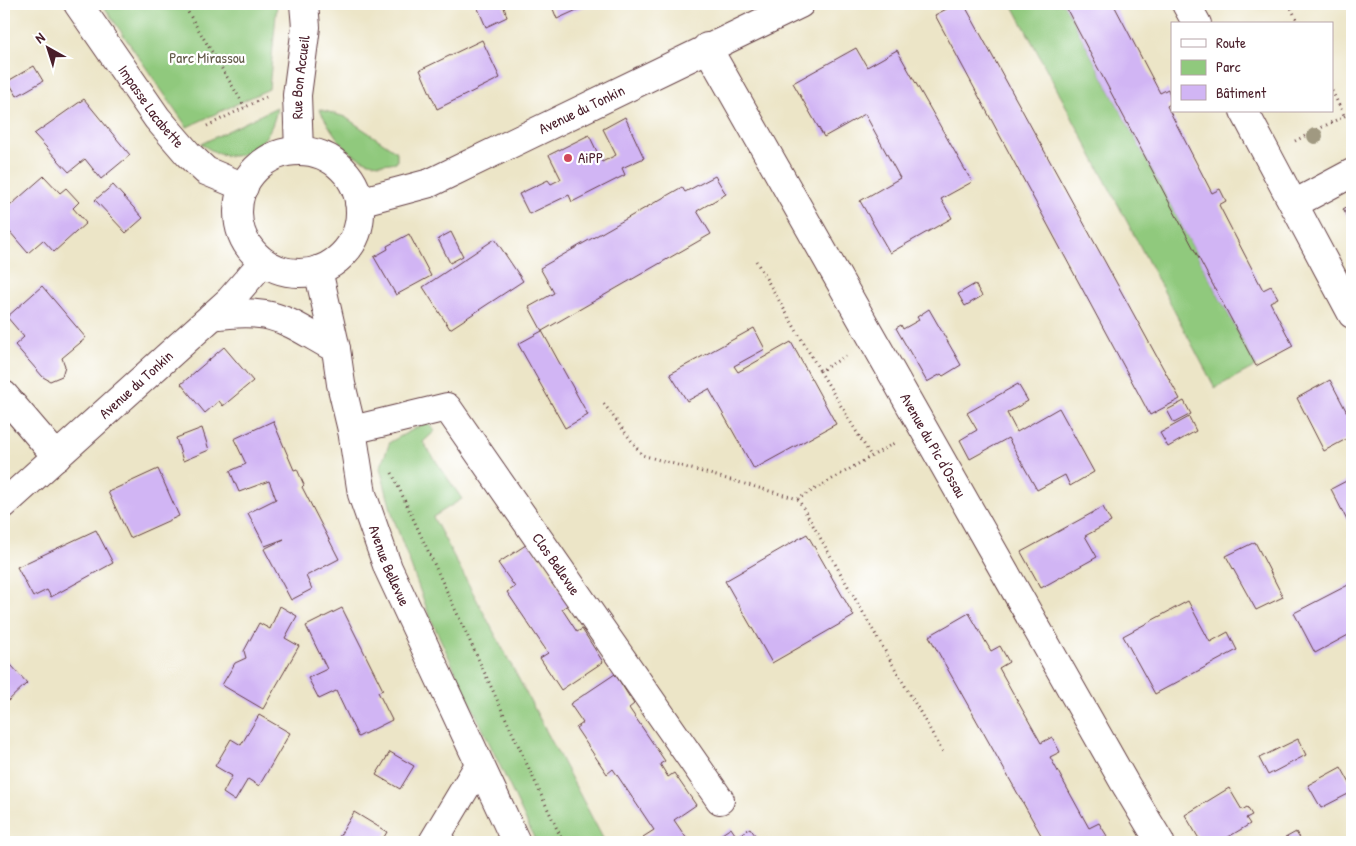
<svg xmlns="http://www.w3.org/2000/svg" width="1356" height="846" font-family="'Patrick Hand',sans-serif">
  <rect width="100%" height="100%" fill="#fff"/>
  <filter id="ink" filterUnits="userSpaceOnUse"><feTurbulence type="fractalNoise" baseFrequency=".02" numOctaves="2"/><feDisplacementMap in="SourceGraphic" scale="10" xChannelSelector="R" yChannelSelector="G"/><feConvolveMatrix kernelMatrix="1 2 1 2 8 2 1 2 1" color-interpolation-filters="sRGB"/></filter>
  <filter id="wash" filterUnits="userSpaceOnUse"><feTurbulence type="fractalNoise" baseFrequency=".0096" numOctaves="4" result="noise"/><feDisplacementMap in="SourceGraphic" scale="20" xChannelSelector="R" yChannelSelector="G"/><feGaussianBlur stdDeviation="1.12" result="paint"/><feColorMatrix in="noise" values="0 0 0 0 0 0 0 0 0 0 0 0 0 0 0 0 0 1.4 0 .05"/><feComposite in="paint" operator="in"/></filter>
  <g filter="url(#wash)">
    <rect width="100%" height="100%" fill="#ece5c7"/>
    <g fill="#90c97d" stroke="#6d7454">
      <polygon points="102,4 277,4 269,89 187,127"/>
      <polygon points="1012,4 1064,4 1256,366 1215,388"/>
      <path d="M277 107C274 131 257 157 230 156 220 156 209 149 201 144Z"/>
      <path d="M319 109 345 117 397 152V162C389 163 380 165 373 163 345 157 332 131 319 109Z"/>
      <polygon points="427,422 435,431 423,442 462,499 433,517 605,842 536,842 429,615 393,517 380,468 390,442"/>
    </g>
    <g id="blocks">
      <g fill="#d1b5f4">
        <polygon points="476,4 503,4 507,17 486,27"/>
        <polygon points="551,4 590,4 557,19"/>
        <polygon points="956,4 964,4 1180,399 1150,415 935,15"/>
        <polygon points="1064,4 1120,4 1115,7 1160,93 1168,89 1172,103 1167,106 1212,193 1220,189 1226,201 1219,205 1263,290 1271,286 1278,298 1270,302 1293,346 1256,366"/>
        <polygon points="482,40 500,78 437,109 420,70"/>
        <polygon points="856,48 867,67 897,50 972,182 941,199 952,218 890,253 860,201 900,178 865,114 824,137 793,83"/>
        <polygon points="34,66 43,81 17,96 8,81"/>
        <polygon points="84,99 130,155 101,179 85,159 69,172 34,134"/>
        <polygon points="625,117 644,158 622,168 625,175 572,202 569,195 529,214 519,194 548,180 551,184 561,179 549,155 589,135 602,162 616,155 603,129"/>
        <polygon points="44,176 60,193 66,188 79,202 73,208 86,223 54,252 43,240 28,253 4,225 4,211"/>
        <polygon points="715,176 726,194 697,211 711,234 542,331 529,307 554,293 540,268 682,187 685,192"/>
        <polygon points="113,185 143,218 126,233 95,200"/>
        <polygon points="1352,204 1352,226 1343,209"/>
        <polygon points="451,232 463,256 450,263 438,239"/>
        <polygon points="409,234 431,276 396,295 374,257 388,249 387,246"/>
        <polygon points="495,239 523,281 450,329 423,287"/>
        <polygon points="975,284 982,296 965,306 958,294"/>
        <polygon points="42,286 86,338 62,358 65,366 62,376 50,381 43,377 15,345 24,337 7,317"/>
        <polygon points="929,309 961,365 943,376 941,374 927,382 896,328 901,325 903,329 919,320 917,317"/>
        <polygon points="754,328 765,349 734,366 738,372 791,342 836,424 754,469 709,389 687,401 670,374"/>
        <polygon points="542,331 588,415 565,428 518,344"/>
        <polygon points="224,347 253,381 223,406 219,401 205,413 181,384"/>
        <polygon points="1330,380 1352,422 1352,436 1324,451 1297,398"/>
        <polygon points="1018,384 1028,401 1007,413 1017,432 1059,408 1094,472 1070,486 1065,475 1037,490 1008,438 970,459 960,440 977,430 967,413"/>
        <polygon points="1184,401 1191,414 1174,423 1167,410"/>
        <polygon points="1189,417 1196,431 1168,447 1160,433"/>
        <polygon points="273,421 294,470 297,469 304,485 302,487 339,559 306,576 312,589 291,600 264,549 284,539 265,546 248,513 276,499 269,481 239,492 230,471 246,464 234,439"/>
        <polygon points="202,428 209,450 183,461 176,438"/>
        <polygon points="158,469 179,516 130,538 108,492"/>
        <polygon points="1352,478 1352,530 1331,489"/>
        <polygon points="1103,507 1111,522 1085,536 1097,557 1041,588 1021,552"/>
        <polygon points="96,530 113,563 51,597 47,590 33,597 17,567"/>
        <polygon points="807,534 854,616 772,663 725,581"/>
        <polygon points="1255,542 1283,597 1256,610 1226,556"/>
        <polygon points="529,543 569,604 562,609 577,632 582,629 603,662 561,690 540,658 548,653 507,592 515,587 498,563"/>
        <polygon points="1352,583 1352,633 1315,653 1294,613"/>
        <polygon points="1188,601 1210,642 1228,632 1237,650 1155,694 1123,636"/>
        <polygon points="280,606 297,616 285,638 299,646 263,709 222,685 235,663 246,658 244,651 259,623 270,629"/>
        <polygon points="342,608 383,690 378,692 392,720 358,737 336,691 319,699 308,678 327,669 306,626"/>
        <polygon points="969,613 991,651 1000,646 1009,662 999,668 1041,743 1052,737 1060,752 1050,757 1089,828 1099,823 1107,836 1096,842 1045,842 929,636"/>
        <polygon points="4,657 27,683 7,702 4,698"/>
        <polygon points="615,674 634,704 629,708 665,761 660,764 668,777 674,773 696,805 674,820 689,842 646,842 643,837 654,830 613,769 607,774 576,728 583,723 570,704"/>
        <polygon points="259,715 290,733 259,786 248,779 235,801 223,793 232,776 215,766 231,739 241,745"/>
        <polygon points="1298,739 1306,755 1268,775 1259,758"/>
        <polygon points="390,752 414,766 400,789 376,775"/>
        <polygon points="1341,767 1352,787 1352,792 1321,808 1308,785"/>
        <polygon points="1229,788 1242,810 1247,807 1252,815 1246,818 1250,824 1220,842 1201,842 1185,815"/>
        <polygon points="354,812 387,832 381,842 336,842"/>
        <polygon points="731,828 737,837 750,828 760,842 710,842"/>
        <polygon points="1296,832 1302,842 1278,842"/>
      </g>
    </g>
  </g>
  <g filter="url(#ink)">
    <use href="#blocks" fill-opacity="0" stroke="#623d42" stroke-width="1"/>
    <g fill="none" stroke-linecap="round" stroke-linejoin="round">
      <defs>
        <g id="minor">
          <path id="s1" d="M78 4 157 118 188 154 206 171 244 187"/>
          <polyline points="1186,4 1197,24"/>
          <path id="s2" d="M707 47 1124 782 1160 842"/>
          <polyline points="1244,111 1352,314"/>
          <path id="s3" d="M299 151 297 95 306 27 304 4"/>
          <circle cx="299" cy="212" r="61"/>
          <path id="s4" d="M359 202 430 183 800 4"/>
          <polyline points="1294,204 1352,173"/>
          <path id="s5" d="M318 270 336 349 341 384 352 430 362 494 388 568 516 842"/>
          <path d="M212 316C275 307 284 320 336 349"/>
          <polyline points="4,395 57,457"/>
          <path id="s6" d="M352 430 447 407 720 800"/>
          <path id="s7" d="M4 504 229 301 263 262"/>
          <polyline points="433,842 479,765"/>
        </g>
      </defs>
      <use href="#minor" stroke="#623d42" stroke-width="30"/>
      <g stroke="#623d42" stroke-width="3" stroke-dasharray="1 4" stroke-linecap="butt">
        <polyline points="183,4 245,107"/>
        <polyline points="1289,4 1299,24"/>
        <polyline points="1332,91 1344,115"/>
        <polyline points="207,126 266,97"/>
        <polyline points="1295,141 1352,112"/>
        <polyline points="756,261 820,371"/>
        <polyline points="846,356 820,371 871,456"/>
        <polyline points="604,404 642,455 798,499 896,442"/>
        <polyline points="392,473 563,842"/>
        <polyline points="798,499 944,754"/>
      </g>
      <use href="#minor" stroke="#fff" stroke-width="28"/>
    </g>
    <circle fill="#a09981" cx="1315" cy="136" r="8"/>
  </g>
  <circle fill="#d1495b" stroke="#fff" stroke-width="2" cx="568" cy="158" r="5"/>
  <g text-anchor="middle" stroke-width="4.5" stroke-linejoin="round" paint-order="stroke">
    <g font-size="15" fill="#625a48" stroke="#fff">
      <text x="207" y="63">Parc Mirassou</text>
    </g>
    <g font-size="15" fill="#4a1f2b" stroke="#fff">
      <text dy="5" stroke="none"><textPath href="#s3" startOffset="74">Rue Bon Accueil</textPath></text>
      <text dy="5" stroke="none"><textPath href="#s1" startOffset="126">Impasse Lacabette</textPath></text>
      <text dy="5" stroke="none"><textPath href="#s4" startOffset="242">Avenue du Tonkin</textPath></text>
      <text dy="5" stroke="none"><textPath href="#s7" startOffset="178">Avenue du Tonkin</textPath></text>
      <text dy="5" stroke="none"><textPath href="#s2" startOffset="458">Avenue du Pic d'Ossau</textPath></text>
      <text dy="5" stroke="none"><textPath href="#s6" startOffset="289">Clos Bellevue</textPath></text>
      <text dy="5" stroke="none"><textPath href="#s5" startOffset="305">Avenue Bellevue</textPath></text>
    </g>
    <g font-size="15" fill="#4a1f2b" stroke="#fff" text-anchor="start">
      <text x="578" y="163">AiPP</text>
    </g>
  </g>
  <rect width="1356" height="846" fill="none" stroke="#fff" stroke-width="20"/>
  <rect x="1171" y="22" width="162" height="90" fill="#ffffff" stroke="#b7a5aa"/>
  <rect x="1181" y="39" width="25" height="8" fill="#ffffff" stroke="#b7a5aa"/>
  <text x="1216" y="48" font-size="15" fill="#4a1f2b">Route</text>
  <rect x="1181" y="60" width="25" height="15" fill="#90c97d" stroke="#b7a5aa"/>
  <text x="1216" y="72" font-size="15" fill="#4a1f2b">Parc</text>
  <rect x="1181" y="85" width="25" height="15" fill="#d1b5f4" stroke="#b7a5aa"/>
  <text x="1216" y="98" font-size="15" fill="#4a1f2b">Bâtiment</text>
  <g transform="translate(48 48) rotate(321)" stroke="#ffffff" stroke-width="4" paint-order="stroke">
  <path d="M0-4L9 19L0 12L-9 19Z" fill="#4a1f2b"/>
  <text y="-8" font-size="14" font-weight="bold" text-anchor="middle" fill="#4a1f2b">N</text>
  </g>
</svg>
